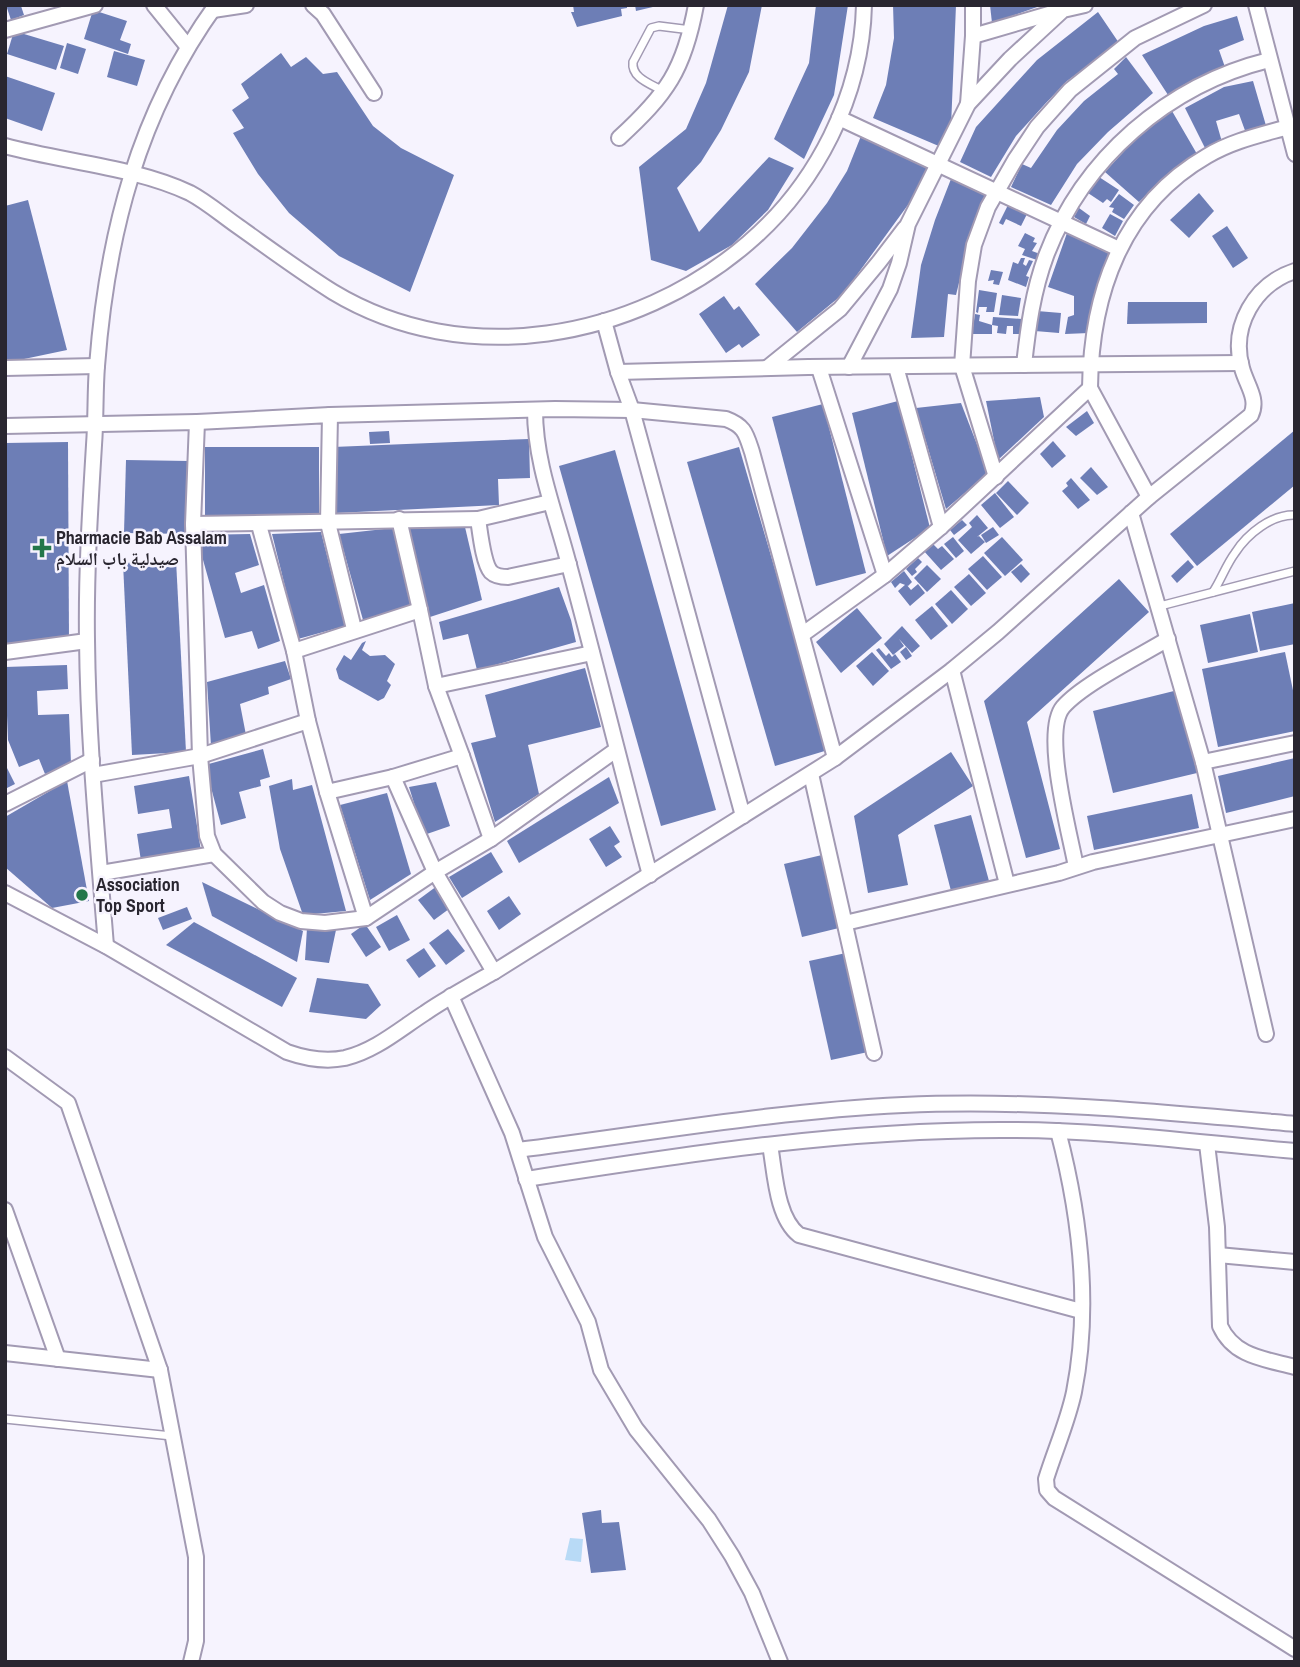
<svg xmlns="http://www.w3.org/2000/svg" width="1300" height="1667" font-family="'Archivo Narrow','Noto Naskh Arabic',sans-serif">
  <rect width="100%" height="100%" fill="#f6f3fe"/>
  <polygon fill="#b8daf6" points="570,1538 583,1539 581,1562 565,1560"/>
  <g fill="#6d7eb6">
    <polygon points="6,5 21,6 24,15 11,20"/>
    <polygon points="573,5 627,5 627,8 621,9 622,16 577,27 571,12 574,12"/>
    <polygon points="635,5 657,5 657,6 636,11"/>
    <polygon points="728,5 762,5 749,72 721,130 701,162 677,188 699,232 769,157 794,168 768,210 732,245 686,271 651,260 639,167 686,129 706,83"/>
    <polygon points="816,5 848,5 834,95 804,159 774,139 809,63"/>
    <polygon points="893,5 956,5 951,127 941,147 873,118 886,85 894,38"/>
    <polygon points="990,5 1039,5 1040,6 992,23"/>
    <polygon points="93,10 127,21 120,40 131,44 128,54 84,39"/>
    <polygon points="1098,12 1119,43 1067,81 1045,104 1016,136 991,177 960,162 976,127 1037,60"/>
    <polygon points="1237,16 1244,40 1219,50 1226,70 1170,98 1142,55 1204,26"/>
    <polygon points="14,31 64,46 56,70 7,54"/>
    <polygon points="67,43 86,49 78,74 60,68"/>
    <polygon points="114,51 145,60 137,86 107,77"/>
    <polygon points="281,53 291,67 306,57 323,74 337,72 373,126 401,148 454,175 410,292 339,256 289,213 258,174 233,133 244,128 232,110 249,98 241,84"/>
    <polygon points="1126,57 1153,93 1108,132 1077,164 1051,205 1011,187 1022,164 1031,168 1057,130 1084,101 1118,74 1114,69"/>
    <polygon points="5,76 55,93 42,131 5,118"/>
    <polygon points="1253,81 1267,129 1247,136 1239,114 1216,121 1222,142 1206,150 1185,108 1224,87"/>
    <polygon points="1172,111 1197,154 1171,172 1139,202 1105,172 1137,137"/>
    <polygon points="861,136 929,168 913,198 843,294 797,332 755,284 792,248 827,203 847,171"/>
    <polygon points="1099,177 1119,190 1111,202 1107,199 1103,203 1088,193"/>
    <polygon points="951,179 986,193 971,234 956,295 948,294 944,337 911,338 921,265 935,220"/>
    <polygon points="1199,193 1214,211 1189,238 1170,220"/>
    <polygon points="1119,194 1134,205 1124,219 1112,212 1114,208 1109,207"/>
    <polygon points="28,200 67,350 5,363 5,206"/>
    <polygon points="1008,205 1027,214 1021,226 1006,219 1003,225 999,223"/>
    <polygon points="1079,208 1090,216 1086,224 1074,217"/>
    <polygon points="1110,214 1123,221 1115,236 1102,228"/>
    <polygon points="1227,226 1248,258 1233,268 1212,236"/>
    <polygon points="1025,233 1035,238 1033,242 1037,243 1032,251 1040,254 1037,260 1022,255 1025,249 1018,246"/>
    <polygon points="1067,233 1113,249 1093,325 1088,323 1089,333 1065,334 1068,317 1074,315 1074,296 1048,287"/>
    <polygon points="1021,258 1025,258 1023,264 1026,266 1029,260 1033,261 1026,276 1029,277 1026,287 1008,280 1013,262 1018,264"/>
    <polygon points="991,270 1003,272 999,285 993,284 994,280 988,281"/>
    <polygon points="979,290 997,293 994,312 986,312 987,307 979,307 978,313 976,312"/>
    <polygon points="1002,295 1021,298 1018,316 999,315"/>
    <polygon points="724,296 734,310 739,306 760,335 742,348 739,344 726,353 699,314"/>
    <polygon points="1128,302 1207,302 1207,323 1127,324"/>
    <polygon points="1037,311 1061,313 1059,333 1035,331"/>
    <polygon points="975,314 980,315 979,321 992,325 992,334 972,334"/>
    <polygon points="993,317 1022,319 1020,334 1013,334 1013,326 1007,326 1006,334 997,333 998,326 992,325"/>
    <polygon points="1040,397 1044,417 998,460 986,401"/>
    <polygon points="898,401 930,528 887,556 852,413"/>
    <polygon points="961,403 988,473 946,509 916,408"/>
    <polygon points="823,404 866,573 816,586 772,417"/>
    <polygon points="1087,411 1094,423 1076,436 1066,427"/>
    <polygon points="1295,430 1295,485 1197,566 1170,534"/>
    <polygon points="389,431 390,443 370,444 369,432"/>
    <polygon points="529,439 530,478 498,479 499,505 336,513 333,447"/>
    <polygon points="1053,441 1066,456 1052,468 1040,454"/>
    <polygon points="68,442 69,642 5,643 5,443"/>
    <rect x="205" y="447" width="114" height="70"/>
    <polygon points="739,447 828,750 775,766 687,462"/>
    <polygon points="615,450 716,810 661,826 559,466"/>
    <polygon points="126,460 189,461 187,534 124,533"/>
    <polygon points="1091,467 1108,487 1097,495 1080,478"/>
    <polygon points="1071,478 1090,500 1078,509 1062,491 1068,486 1066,483"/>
    <polygon points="1008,481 1029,503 1017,515 996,493"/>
    <polygon points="995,493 1014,517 1000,528 981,505"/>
    <polygon points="977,515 988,528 977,537 979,536 985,542 971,554 958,540 972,527 969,523"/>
    <polygon points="962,520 967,525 954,535 950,530"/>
    <polygon points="465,527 482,600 430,617 408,529"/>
    <polygon points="993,527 999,535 986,543 981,535"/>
    <polygon points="393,528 416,607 363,620 339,534"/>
    <polygon points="321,532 345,626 298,639 272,534"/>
    <polygon points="250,534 259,565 235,573 241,593 264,585 280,641 258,649 252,631 225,638 196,535"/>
    <polygon points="953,537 964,551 956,558 944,544"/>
    <polygon points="1002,537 1023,560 1005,576 984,553"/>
    <polygon points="931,542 938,549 942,546 954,559 941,570 923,550"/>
    <polygon points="983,556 1002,577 987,590 968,569"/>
    <polygon points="918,558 922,562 915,569 917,572 912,576 906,569"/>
    <polygon points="176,560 186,752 132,755 123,563"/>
    <polygon points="1188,560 1194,567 1177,583 1171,576"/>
    <polygon points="1021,564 1030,574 1021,583 1011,572"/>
    <polygon points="927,565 941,579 927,592 914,578"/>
    <polygon points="904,571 912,582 908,586 900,583 895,588 891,582"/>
    <polygon points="969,574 986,593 971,606 954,587"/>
    <polygon points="1119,579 1149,612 1027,722 1060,849 1026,858 984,701"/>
    <polygon points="906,584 911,590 918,584 925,593 910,606 898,591"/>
    <polygon points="559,587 571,620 576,642 477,670 468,634 443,640 439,622"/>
    <polygon points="951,590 968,609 952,624 935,604"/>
    <polygon points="1295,603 1295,644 1260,651 1252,612"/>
    <polygon points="932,606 948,626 931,640 915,620"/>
    <polygon points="857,608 882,638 841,673 816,642"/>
    <polygon points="1250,614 1258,652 1208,663 1200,625"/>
    <polygon points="902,626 920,646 912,653 899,639 904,646 893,655 884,644"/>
    <polygon points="366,641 362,650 370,656 385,655 395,664 387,681 391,685 384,698 378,701 339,679 336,669 344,655 351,660 362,643"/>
    <polygon points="906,647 912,656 906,660 900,652"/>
    <polygon points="879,648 886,656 889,653 892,657 895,654 901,662 891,669 876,650"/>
    <polygon points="872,652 889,671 873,686 856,666"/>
    <polygon points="1285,652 1295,700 1295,731 1218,747 1202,669"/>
    <polygon points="285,661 291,679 268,687 269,694 240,704 246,735 211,746 207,682"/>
    <polygon points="67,665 68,689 37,691 38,715 69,714 71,763 45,774 39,759 19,767 8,740 5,667"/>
    <polygon points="585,668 601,727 528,745 539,794 495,822 471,743 496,737 485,695"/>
    <polygon points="1178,690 1197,773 1113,793 1093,711"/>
    <polygon points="263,749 270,777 260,780 261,786 239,792 246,818 221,825 205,765"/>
    <polygon points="951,752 973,786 898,835 908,885 868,893 854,816"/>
    <polygon points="1295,758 1295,796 1226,813 1218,776"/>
    <polygon points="5,764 15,784 5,789"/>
    <polygon points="189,776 201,851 141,861 137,834 172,828 169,809 138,814 134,786"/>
    <polygon points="609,777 619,803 519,863 507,841"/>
    <polygon points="292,779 293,790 312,785 346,911 303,915 280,849 269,786"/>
    <polygon points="67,781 89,901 52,908 5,867 5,817"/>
    <polygon points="436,782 450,826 424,835 409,787"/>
    <polygon points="387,793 411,874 370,900 340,805"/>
    <polygon points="1192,794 1199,828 1094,850 1087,816"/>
    <polygon points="971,815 989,881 951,891 934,825"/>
    <polygon points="610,826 620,842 614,846 622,857 606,867 589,839"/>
    <polygon points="491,852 503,872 462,898 449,877"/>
    <polygon points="822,855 839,928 802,937 784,864"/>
    <polygon points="202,882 303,931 297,962 212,916"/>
    <polygon points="437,886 453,906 434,920 418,900"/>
    <polygon points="509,896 521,914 499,930 487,911"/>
    <polygon points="187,907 192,919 163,930 158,918"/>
    <polygon points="397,915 410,940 389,951 376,927"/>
    <polygon points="194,922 297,978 282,1007 166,945"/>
    <polygon points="365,924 381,947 366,957 351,934"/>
    <polygon points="307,928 336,930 329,963 305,960"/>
    <polygon points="448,929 465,951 446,965 429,943"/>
    <polygon points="424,948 436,966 419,978 406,960"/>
    <polygon points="846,953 868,1052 831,1060 809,961"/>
    <polygon points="317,978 368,984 381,1005 366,1019 309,1012"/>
    <polygon points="601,1510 602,1523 619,1522 626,1570 591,1573 582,1513"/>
  </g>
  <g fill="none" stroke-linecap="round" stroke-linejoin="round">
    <defs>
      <g id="lane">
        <path d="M663 91C651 84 631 78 633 62L651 28 659 26 691 30"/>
        <path d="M1213 592C1221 580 1226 565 1235 553 1247 534 1272 514 1295 515"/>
        <polyline points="1160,606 1295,571"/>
        <polyline points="5,1419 172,1436"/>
      </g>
      <g id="street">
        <polyline points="154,5 188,47"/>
        <polyline points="313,5 323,14 374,93"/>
        <polyline points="1256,5 1295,154"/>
        <polyline points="213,10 246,5"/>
        <polyline points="5,30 95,5"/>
        <polyline points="973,36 1059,11"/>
        <polyline points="968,104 973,36 973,5"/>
        <polyline points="839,118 1119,249"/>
        <path d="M619 138C667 94 684 70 696 5"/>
        <path d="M5 146C64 162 135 167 190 193 207 202 223 216 239 227 270 249 301 272 333 292 464 371 635 340 748 243 816 185 862 96 864 5"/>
        <polyline points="604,321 618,372 632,410 743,816"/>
        <path d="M1024 365C1028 328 1033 291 1046 256 1083 158 1168 85 1269 60"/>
        <polyline points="849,367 890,289 899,263 908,224 968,104 1010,59 1063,10 1085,5"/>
        <polyline points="896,367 941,527"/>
        <polyline points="5,368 97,366"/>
        <polyline points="767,368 840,309 879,262 905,228"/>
        <polyline points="819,368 885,575"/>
        <polyline points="618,372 808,367 1241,363"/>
        <path d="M1090 388C1091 294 1122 205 1207 156 1232 141 1260 135 1288 127H1295"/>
        <path d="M535 410C535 464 556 514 569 565 597 668 622 772 650 875"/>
        <path d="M330 415 555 409 632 410 726 419C745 426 746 434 752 452L835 758"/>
        <polyline points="197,422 330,415 328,523 354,629"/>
        <polyline points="5,426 197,422 193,524 200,756 207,836 214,854 263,902 280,913 301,921 325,923 366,918 435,872 491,839 616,750"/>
        <polyline points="996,477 962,366 968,281 974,245 988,207 1015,160 1037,127 1070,90 1135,38 1204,5"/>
        <polyline points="1131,513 1203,762 1266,1034"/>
        <polyline points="399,519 420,610"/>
        <polyline points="478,519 550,502"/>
        <path d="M193 524 478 519C480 531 483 563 491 572 495 576 502 577 508 577L569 564"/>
        <polyline points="259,525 294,651"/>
        <polygon points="420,610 436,686 462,756 393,777 327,792 308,721 294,651"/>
        <polyline points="803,634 885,575 941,527 1090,388 1149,497"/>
        <polyline points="5,652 87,641"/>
        <polyline points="952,670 1007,884"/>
        <polyline points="436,686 592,653"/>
        <polyline points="462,756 491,839"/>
        <polyline points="1203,762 1295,743"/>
        <polyline points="811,774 874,1053"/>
        <polyline points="93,775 200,756 308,721"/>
        <polyline points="393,777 435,872 494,972"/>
        <polyline points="327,792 366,918"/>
        <polyline points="5,804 92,760"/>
        <path d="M1076 867C1070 834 1042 732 1063 707 1083 684 1140 656 1168 639"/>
        <polyline points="101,873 214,854"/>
        <path d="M5 893 106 946 287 1052C307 1059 325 1062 345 1058 375 1051 400 1029 425 1013 447 998 471 985 494 972L835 758 952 670 998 632 1149 497 1251 415C1259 399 1246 384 1242 368 1230 326 1255 284 1295 271"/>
        <polyline points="845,923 1059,873 1093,862 1295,819"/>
        <path d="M106 946C98 844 88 742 87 640 86 575 90 510 94 445 96 419 95 392 97 366 107 235 138 113 216 5"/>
        <polyline points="451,996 512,1133 545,1237 588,1322 601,1370 636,1429 709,1520 732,1556 752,1593 780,1662"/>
        <polyline points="5,1057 68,1103 160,1370 196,1557 196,1641 191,1662"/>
        <path d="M1058 1131C1080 1215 1091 1306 1074 1392 1068 1421 1055 1450 1046 1479L1047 1490 1054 1498 1295 1649"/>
        <path d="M1207 1144 1217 1227 1220 1326C1234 1357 1265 1359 1295 1367"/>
        <path d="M770 1145C775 1172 776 1217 799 1235L1081 1311"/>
        <path d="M518 1150C646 1134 774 1111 903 1105 1034 1099 1164 1112 1295 1124"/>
        <path d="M526 1179C687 1154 847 1129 1010 1130 1105 1130 1200 1143 1295 1151"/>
        <polyline points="5,1210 58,1359"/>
        <polyline points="1218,1255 1295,1262"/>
        <polyline points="5,1353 160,1370"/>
      </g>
    </defs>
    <use href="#lane" stroke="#a29ab3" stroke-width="10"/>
    <use href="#street" stroke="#a29ab3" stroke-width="18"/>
    <use href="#lane" stroke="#fff" stroke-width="7"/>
    <use href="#street" stroke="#fff" stroke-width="14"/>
  </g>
  <g fill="#23774a" stroke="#f6f3fe" stroke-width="2.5">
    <path d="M38.5 537.5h7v7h7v7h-7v7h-7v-7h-7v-7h7z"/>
    <circle cx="82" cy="895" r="7"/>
  </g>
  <g text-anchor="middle" stroke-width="5" stroke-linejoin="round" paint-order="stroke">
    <g font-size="18" font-weight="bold" fill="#292630" stroke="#f6f3fe" text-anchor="start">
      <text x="56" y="544">Pharmacie Bab Assalam<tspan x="56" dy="21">صيدلية باب السلام</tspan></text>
      <text x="96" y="891">Association<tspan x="96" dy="21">Top Sport</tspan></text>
    </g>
  </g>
  <rect width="1300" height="1667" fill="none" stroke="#292630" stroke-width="14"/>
</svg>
